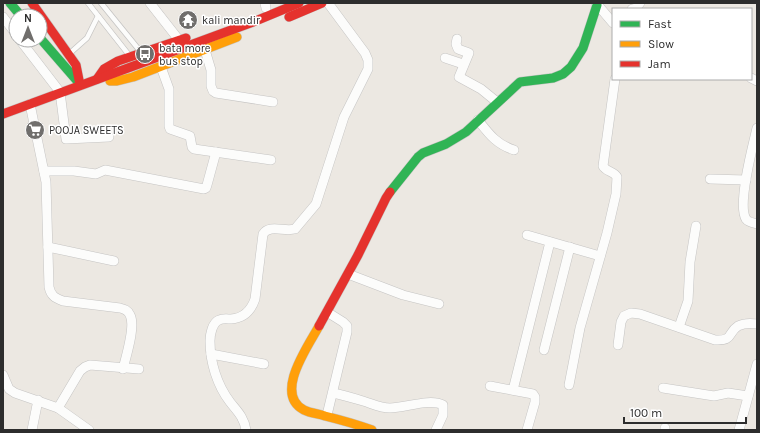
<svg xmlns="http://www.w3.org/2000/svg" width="760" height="433" font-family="Karla,sans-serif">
  <rect width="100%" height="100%" fill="#ece8e2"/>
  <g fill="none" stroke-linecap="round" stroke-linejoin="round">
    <defs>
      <g id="lane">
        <polyline points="88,3 129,55"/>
        <polyline points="101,3 140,51"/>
        <polyline points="69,54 87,38 98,16"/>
      </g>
      <g id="street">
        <polyline points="150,3 179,40"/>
        <polyline points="265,3 266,8"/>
        <polyline points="596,3 613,23"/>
        <polyline points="632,9 636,8 640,3"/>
        <polyline points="3,17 16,34"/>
        <polyline points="457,39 456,44 458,49 469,53 459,77 481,89 497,102"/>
        <polyline points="20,40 60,92 66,139 109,137"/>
        <polyline points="205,50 211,70 211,86 213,91 216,93 273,102"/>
        <polyline points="445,58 463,64"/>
        <polyline points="161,67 169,89 169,126 170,129 190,136 192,147 194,149 271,160"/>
        <polyline points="751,78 757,81"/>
        <path d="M30 104 46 182 49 287C51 296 55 298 63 301L120 308C124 309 128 310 130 315 136 326 126 356 123 369"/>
        <path d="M478 120C489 134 496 144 514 150"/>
        <path d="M757 128C753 145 737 205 746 219 748 222 753 223 757 224"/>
        <polyline points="44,171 74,171 96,174 105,170 204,189 206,188 207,185 216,152"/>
        <polyline points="710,179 746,180"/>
        <polyline points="527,235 600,256"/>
        <polyline points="48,247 114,261"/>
        <polyline points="348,274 403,295 439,304"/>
        <polyline points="327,312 343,322 347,326 347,332 327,415"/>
        <polyline points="679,327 688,301 690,262 696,226"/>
        <path d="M618 345 621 322 624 316 631 313 640 314 715 340C734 341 727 333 738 326 744 323 751 323 757 324"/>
        <polyline points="544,350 570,247"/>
        <polyline points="211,354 264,364"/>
        <polyline points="3,375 9,389 15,393 58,408 89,430"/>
        <path d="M569 385 580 328 607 233 616 194 617 177C614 171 606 172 603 166L615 79"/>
        <polyline points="490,386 533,394 535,397 535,402 527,430"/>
        <polyline points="663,388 714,396 728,393 748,396"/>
        <polyline points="513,390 550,242"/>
        <path d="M333 393C343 395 353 398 363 401 373 404 380 408 390 408 405 408 430 398 443 405V415L436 430"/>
        <polyline points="58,408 80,371 85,367 90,365 139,369"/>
        <polyline points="32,430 38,400"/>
        <path d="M246 430C244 417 237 411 230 402 217 385 210 362 210 341 210 335 212 323 219 320 223 318 228 319 231 319 244 318 251 311 255 299L263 234C270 224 284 232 295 229L316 204 344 117 368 69V60L365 53 328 3"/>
        <polyline points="665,430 665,428"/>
        <polyline points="739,430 757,364"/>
      </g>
      <g id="fast">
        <polyline points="10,3 21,16"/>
        <polyline points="40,38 79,83"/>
        <polyline points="390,192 418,157 423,153 446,144 466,132 520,82 553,78 563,74 571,67 583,48 597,5"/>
      </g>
      <g id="slow">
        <polyline points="110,81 117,81 133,77 237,37"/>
        <path d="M319 326C309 345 273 394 304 410 310 413 319 414 325 416 341 420 356 424 372 430"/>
      </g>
      <g id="jam">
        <polyline points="32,3 76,65 80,85"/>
        <polyline points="289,17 322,3"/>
        <polyline points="97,79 104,69 118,61 186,38"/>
        <polyline points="3,114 253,22 299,3"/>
        <polyline points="319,326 358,255 386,198 390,192"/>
      </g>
    </defs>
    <use href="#lane" stroke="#c5c4c3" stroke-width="6"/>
    <use href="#street" stroke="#c5c4c3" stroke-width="10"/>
    <use href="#fast" stroke="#c5c4c3" stroke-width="10"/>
    <use href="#slow" stroke="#c5c4c3" stroke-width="10"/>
    <use href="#jam" stroke="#c5c4c3" stroke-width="10"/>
    <use href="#lane" stroke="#fcfcfb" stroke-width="4.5"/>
    <use href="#street" stroke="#fcfcfb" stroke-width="9"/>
    <use href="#fast" stroke="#30b455" stroke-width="9"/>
    <use href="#slow" stroke="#ff9f0a" stroke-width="9"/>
    <use href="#jam" stroke="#e5322d" stroke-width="9"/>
  </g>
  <defs>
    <symbol id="temple-disc" viewBox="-11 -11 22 22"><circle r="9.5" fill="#706e6c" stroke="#fff"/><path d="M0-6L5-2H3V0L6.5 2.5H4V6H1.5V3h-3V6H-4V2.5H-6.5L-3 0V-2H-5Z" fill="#fff"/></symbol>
    <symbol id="bus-disc" viewBox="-11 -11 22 22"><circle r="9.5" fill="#706e6c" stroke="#fff"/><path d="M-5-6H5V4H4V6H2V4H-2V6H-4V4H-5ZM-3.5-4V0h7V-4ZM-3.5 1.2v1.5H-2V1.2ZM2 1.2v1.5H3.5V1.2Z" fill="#fff"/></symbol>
    <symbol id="supermarket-disc" viewBox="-11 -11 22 22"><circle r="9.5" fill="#706e6c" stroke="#fff"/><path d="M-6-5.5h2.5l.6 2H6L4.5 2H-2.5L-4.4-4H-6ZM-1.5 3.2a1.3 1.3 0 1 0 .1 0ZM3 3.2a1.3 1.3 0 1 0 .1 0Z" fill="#fff"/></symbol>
  </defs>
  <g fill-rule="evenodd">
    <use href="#temple-disc" x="177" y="9" width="22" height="22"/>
    <use href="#bus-disc" x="134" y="43" width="22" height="22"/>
    <use href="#supermarket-disc" x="24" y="119" width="22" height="22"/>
  </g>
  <g text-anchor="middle" stroke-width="3" stroke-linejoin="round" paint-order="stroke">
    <g font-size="11" fill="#2d2d2d" stroke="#fff" text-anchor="start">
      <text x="202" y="24">kali mandir</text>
      <text x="159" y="52">bata more<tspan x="159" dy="13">bus stop</tspan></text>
      <text x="49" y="134">POOJA SWEETS</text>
    </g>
  </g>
  <rect width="760" height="433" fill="none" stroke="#2d2d2d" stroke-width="8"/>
  <rect x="612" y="8" width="140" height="72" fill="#ffffff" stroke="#ababab"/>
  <rect x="620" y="21" width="20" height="6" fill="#30b455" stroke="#ababab"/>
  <text x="648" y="28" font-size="12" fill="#2d2d2d">Fast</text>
  <rect x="620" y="41" width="20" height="6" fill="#ff9f0a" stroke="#ababab"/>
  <text x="648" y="48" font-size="12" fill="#2d2d2d">Slow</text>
  <rect x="620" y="61" width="20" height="6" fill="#e5322d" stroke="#ababab"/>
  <text x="648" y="68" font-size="12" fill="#2d2d2d">Jam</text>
  <g transform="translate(28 28)"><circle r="19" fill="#ffffff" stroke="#ababab"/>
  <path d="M0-3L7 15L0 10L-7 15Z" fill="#706e6c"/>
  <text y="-6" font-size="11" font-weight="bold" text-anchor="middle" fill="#2d2d2d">N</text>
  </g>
  <path d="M624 417v6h122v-6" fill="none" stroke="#2d2d2d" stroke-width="2"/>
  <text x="630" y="417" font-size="12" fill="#2d2d2d" stroke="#ffffff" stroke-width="3" paint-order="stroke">100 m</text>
</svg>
